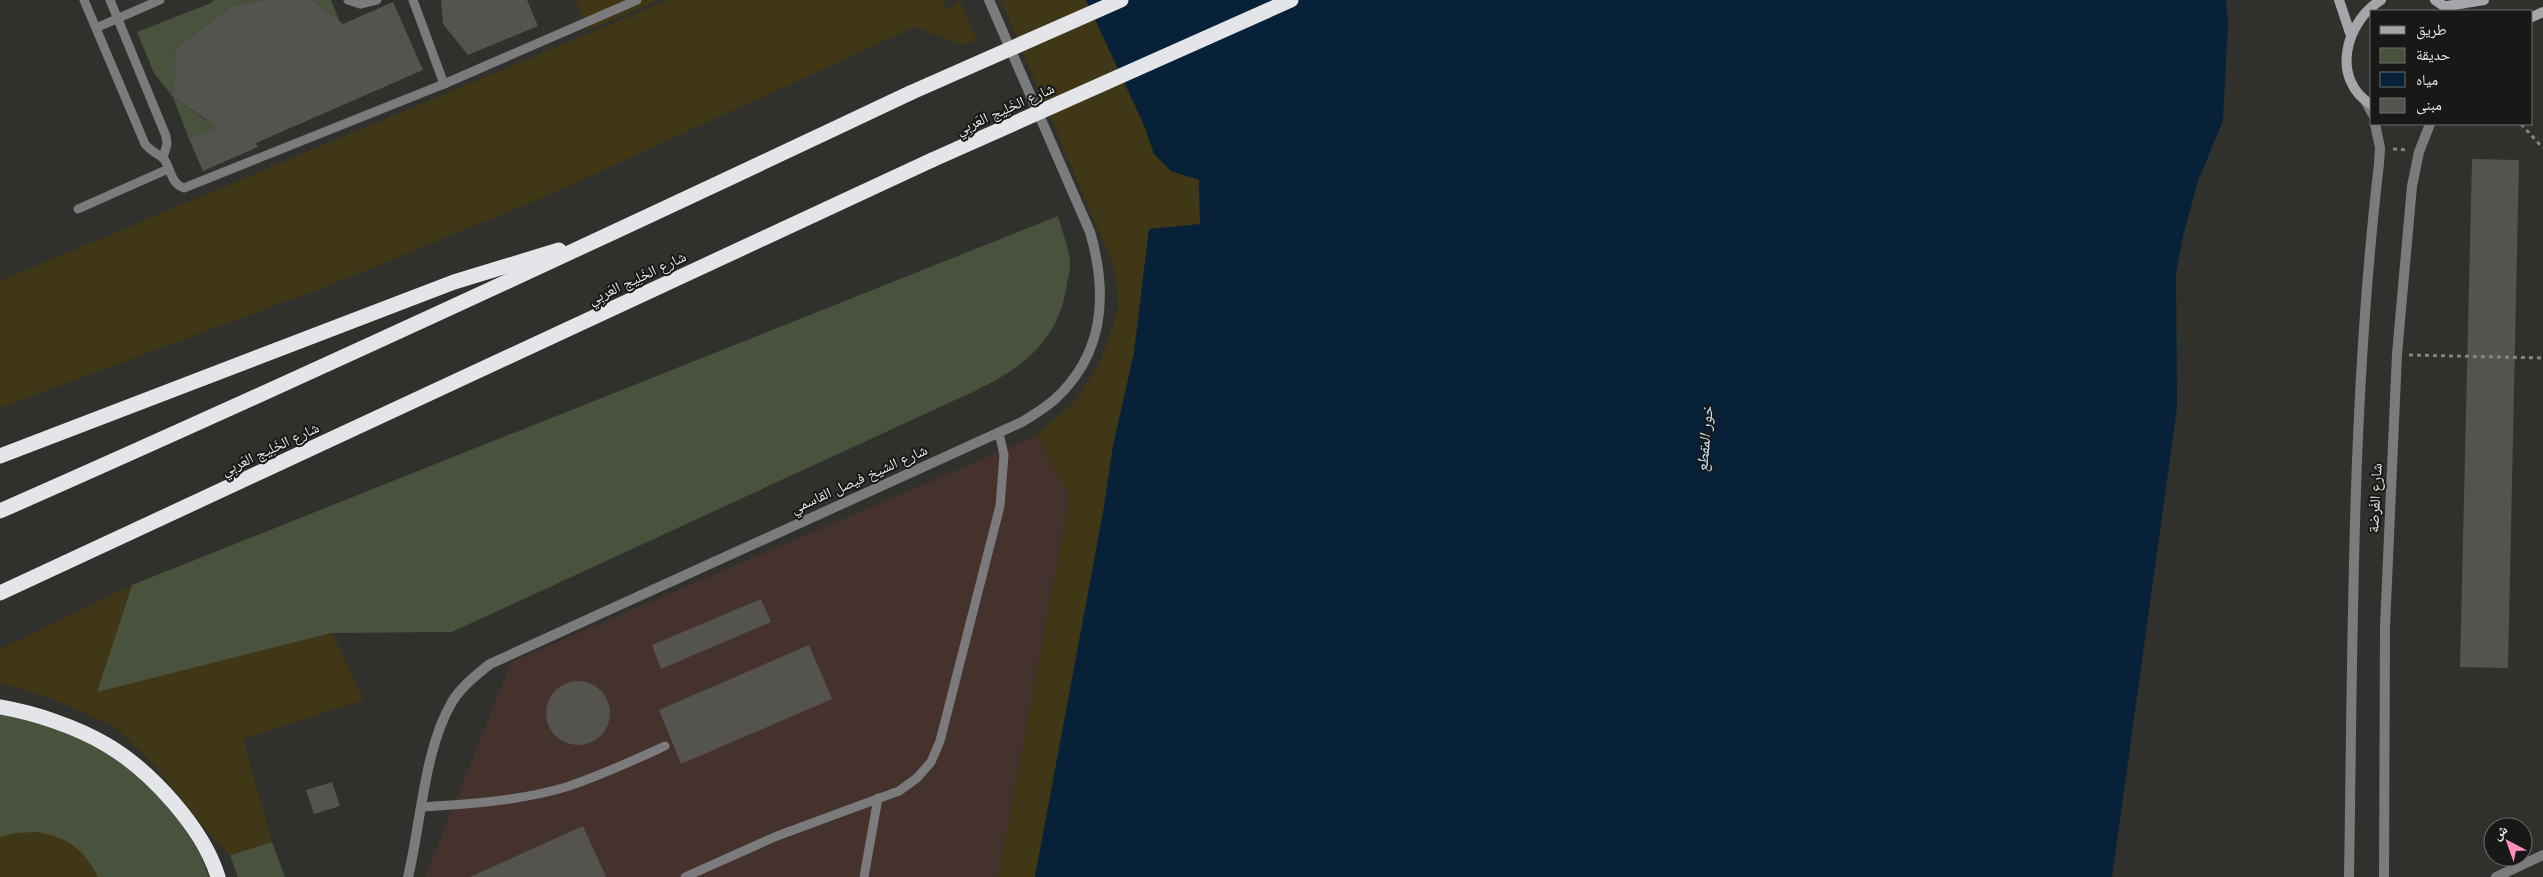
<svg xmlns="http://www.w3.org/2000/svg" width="2543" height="877" font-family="Quicksand,'Noto Naskh Arabic',sans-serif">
  <rect width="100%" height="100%" fill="#30302c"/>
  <polygon fill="#45322d" points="1036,436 1070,495 998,877 425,877 511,662"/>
  <g fill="#49523d">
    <polygon points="213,0 264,0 232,6 176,48 173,97 207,121 229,122 189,139 173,97 154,73 137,32 211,3"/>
    <polygon points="312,0 331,0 340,22"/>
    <path d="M1058 216C1062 230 1068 246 1070 261 1071 268 1068 277 1067 284 1059 340 1024 367 977 390L452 632 332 633 96 693 132 585Z"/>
    <polygon points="0,713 44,719 106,745 148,782 180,821 201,856 209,877 0,877"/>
    <polygon points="272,842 285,877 238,877 230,855"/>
  </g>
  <g fill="#3f3716">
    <polygon points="575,0 659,0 588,30"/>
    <polygon points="669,0 942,0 946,10 960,1 977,40 962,45 915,27 549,195 333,284 0,408 0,281"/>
    <polygon points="1001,0 1086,0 1144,125 1154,154 1171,171 1199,180 1200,224 1149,230 1134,353 1113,446 1103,513 1035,877 998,877 1070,496 1036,436 1077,399 1100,362 1118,310 1116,272"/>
    <polygon points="132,585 97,692 332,633 364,700 243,739 272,842 230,855 206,830 155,766 115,727 49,697 0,683 0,649"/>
    <path d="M37 832C67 837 84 849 98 877H0V837L15 833Z"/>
  </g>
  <polygon fill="#072138" points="1086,0 2226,0 2228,23 2223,120 2198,181 2184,232 2176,273 2177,408 2112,877 1035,877 1103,513 1113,446 1134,353 1149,229 1200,224 1199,180 1171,171 1154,154 1144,125"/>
  <g fill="#54534f">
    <polygon points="264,0 312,0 343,24 393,2 423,70 256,143 258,147 203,171 189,139 217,127 173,97 176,48 232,6"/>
    <polygon points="441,0 527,0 538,26 468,55 443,24"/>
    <polygon points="2472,159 2519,160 2508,668 2460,667"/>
    <polygon points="761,599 771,622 661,669 652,645"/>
    <polygon points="809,645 832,699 681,764 659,710"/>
    <circle cx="578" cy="713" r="32"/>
    <polygon points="332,782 340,806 314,814 306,790"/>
    <polygon points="583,826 606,877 470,877"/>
  </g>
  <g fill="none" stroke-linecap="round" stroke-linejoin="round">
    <g stroke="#848481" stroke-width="3" stroke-dasharray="4 4" stroke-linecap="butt">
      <polyline points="2521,124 2543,148"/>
      <polyline points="2393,149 2407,150"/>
      <polyline points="2409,355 2543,358"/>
    </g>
    <g stroke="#7b7b7d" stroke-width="9">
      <path d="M84 0 145 144C150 151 159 154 164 159 171 169 171 184 184 188L444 84 637 0"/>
      <polyline points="110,0 166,136 167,144 163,158"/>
      <polyline points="348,0 360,4 377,0"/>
      <polyline points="413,0 444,84"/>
      <polyline points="96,28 160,0"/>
      <polyline points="78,209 168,169"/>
      <path d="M422 807C470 804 519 801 566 787 600 776 632 761 665 746"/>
      <polyline points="685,877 777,836 899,791 917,778 931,762 940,741 1000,506 1004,455 999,433"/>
      <polyline points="864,877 878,798"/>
    </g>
    <g stroke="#7b7b7d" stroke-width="10">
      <polyline points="2366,102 2372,113"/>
      <path d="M408 877C421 824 424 749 452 702 461 687 476 675 490 664L1022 422C1033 415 1045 408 1054 400 1105 354 1108 294 1090 232L989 0"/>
      <path d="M2349 877C2353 639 2351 401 2379 164L2380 148 2375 124"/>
      <polyline points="2384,877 2385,627 2397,354 2412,186 2419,152 2430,124"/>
      <polyline points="2496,877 2543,855"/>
    </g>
    <g stroke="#a5a6a9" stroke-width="10">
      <polyline points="2339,0 2350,33"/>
      <polyline points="2435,0 2450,10"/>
      <polyline points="2447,6 2484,0"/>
      <polyline points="2532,17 2543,12"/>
      <path d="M2372 105C2330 80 2345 22 2381 0"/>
    </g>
    <g stroke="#e4e5e9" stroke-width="15">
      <polyline points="0,456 454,282 559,250"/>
      <path d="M0 511C306 376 608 236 910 93"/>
      <polyline points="0,593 932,160"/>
      <path d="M0 707C35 713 77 727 107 745 151 771 203 828 218 877"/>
    </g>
    <g stroke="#e4e5e9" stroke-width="15">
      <polyline points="910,93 1121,0"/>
      <polyline points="932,160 1291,0"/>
    </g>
  </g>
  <g text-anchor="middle" stroke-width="4" stroke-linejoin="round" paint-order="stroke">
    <g font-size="15" fill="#eaeae8" stroke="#181816">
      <text transform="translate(1005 109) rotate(-24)" y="5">شارع الخَلِيج العَربِي</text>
      <text transform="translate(637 278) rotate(-25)" y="5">شارع الخَلِيج العَربِي</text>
      <text transform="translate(270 449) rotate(-25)" y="5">شارع الخَلِيج العَربِي</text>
      <text transform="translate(859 479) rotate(-24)" y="5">شارع الشيخ فيصل القاسمي</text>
      <text transform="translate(2375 498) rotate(-87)" y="5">شارع الفَرضة</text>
    </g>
    <g font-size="16" font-style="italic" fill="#c4e2fe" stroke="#181816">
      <text transform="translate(1704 439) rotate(-85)" y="6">خور المقطع</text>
    </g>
  </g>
  <rect x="2370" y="10" width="162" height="115" fill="#181816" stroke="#6c6c6a"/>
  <rect x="2380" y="26" width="25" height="8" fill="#a5a6a9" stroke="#6c6c6a"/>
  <text x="2416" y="35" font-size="15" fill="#eaeae8">طريق</text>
  <rect x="2380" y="48" width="25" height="15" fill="#49523d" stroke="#6c6c6a"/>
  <text x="2416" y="60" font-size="15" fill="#eaeae8">حديقة</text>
  <rect x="2380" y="72" width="25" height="15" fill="#072138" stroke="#6c6c6a"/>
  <text x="2416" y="85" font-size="15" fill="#eaeae8">مياه</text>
  <rect x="2380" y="98" width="25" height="15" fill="#54534f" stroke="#6c6c6a"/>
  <text x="2416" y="110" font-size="15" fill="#eaeae8">مبنى</text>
  <g transform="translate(2508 842) rotate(319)"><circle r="24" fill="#181816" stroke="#6c6c6a"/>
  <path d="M0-4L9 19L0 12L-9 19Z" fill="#fe8ebd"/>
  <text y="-8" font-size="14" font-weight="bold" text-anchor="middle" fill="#eaeae8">ش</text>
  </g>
</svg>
